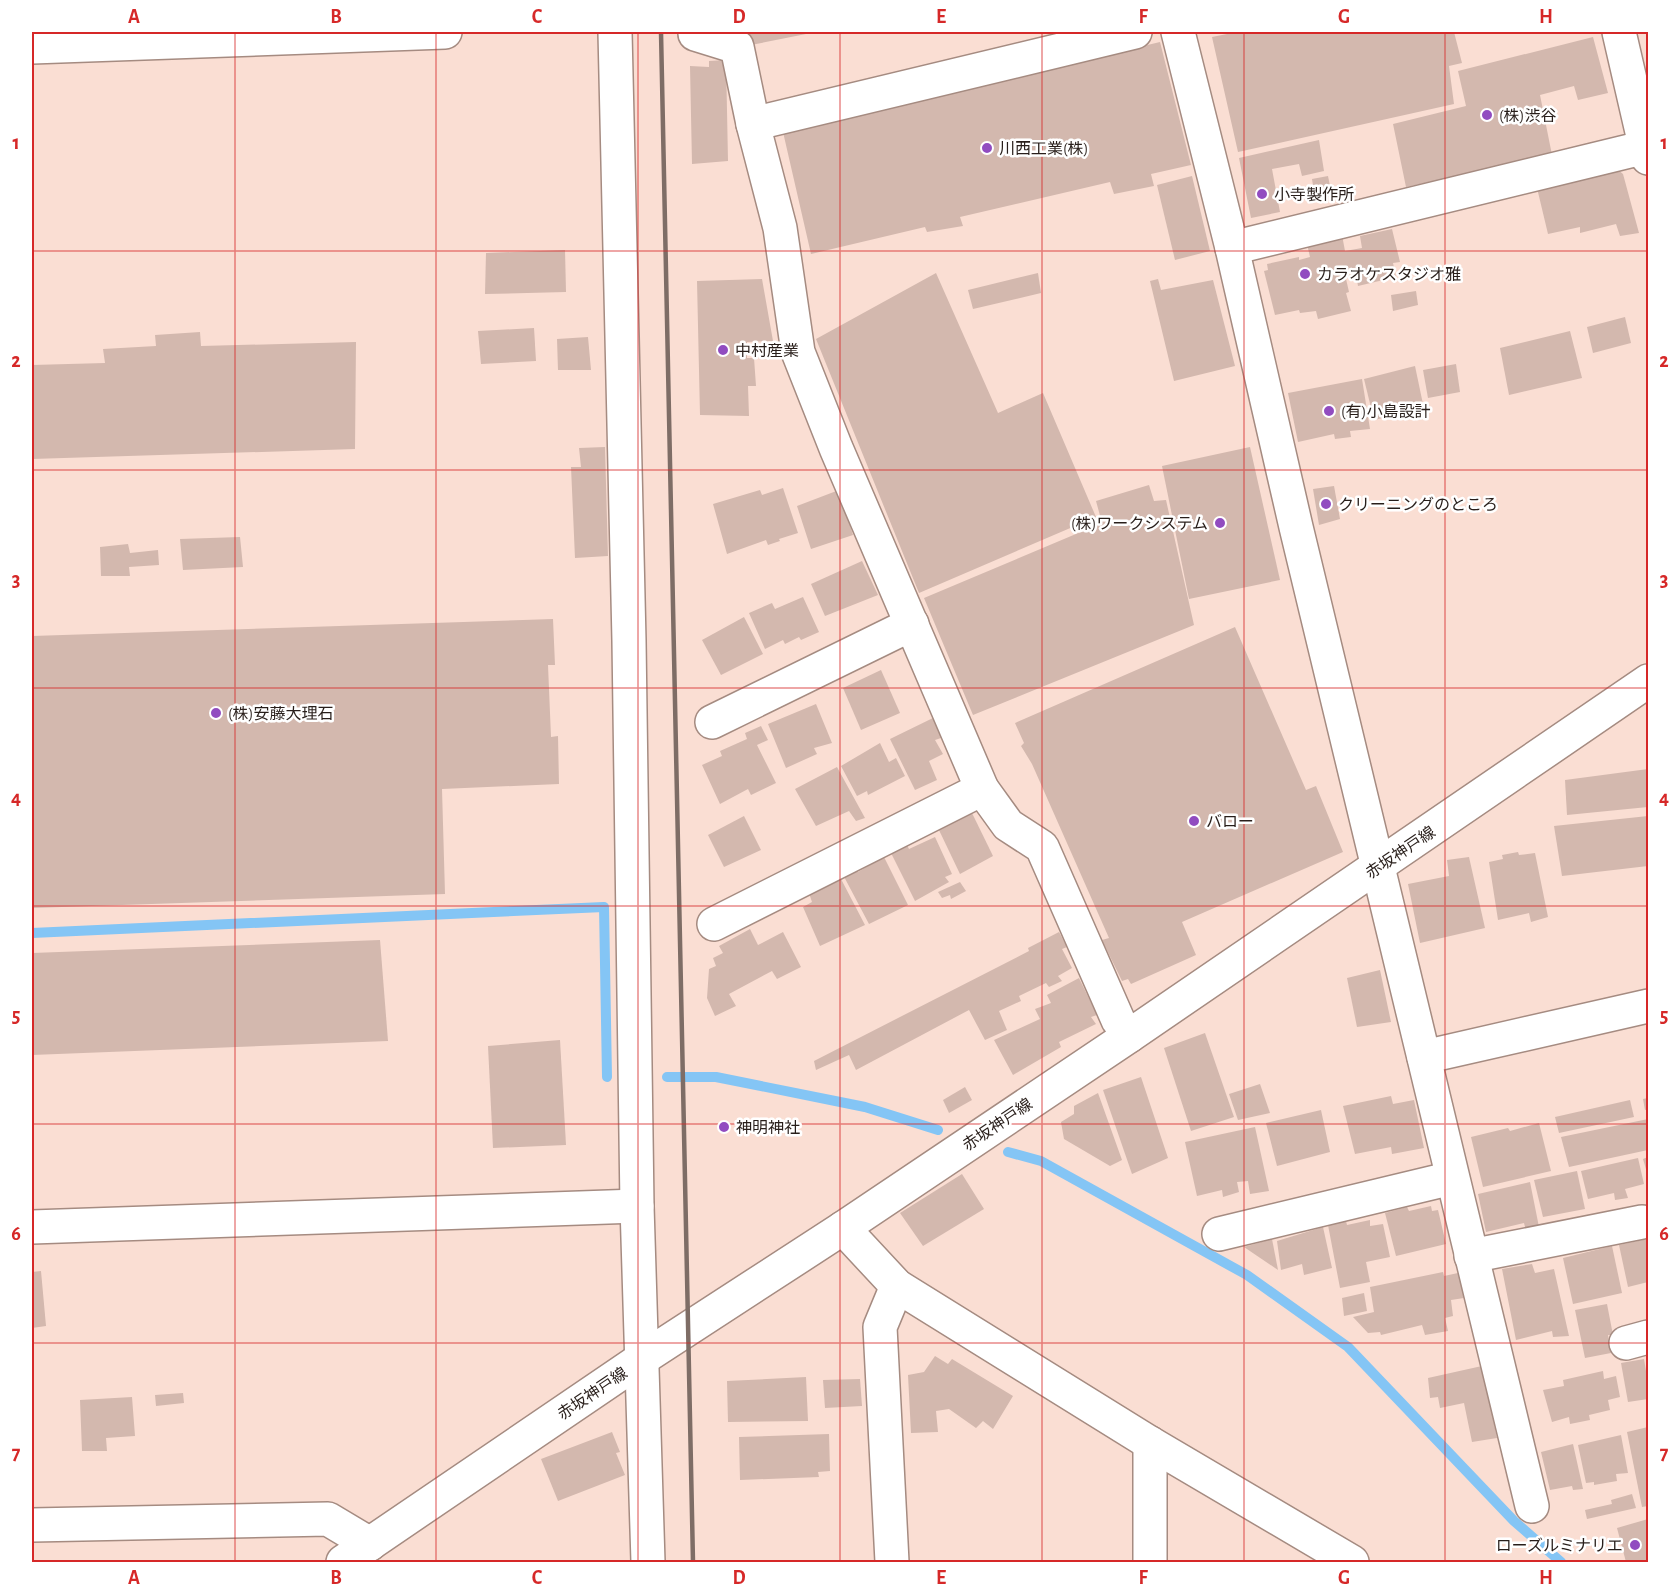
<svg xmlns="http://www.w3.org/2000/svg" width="1680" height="1594" font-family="'Alegreya Sans','Noto Sans JP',sans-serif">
  <rect width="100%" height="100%" fill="#faded3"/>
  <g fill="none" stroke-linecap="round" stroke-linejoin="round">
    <g stroke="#84c5f5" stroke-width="10">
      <polyline points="32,933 604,907 607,1077"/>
      <polyline points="667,1077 716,1077 865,1107 938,1130"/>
      <polyline points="1008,1152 1041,1161 1247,1275 1348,1347 1514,1521 1561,1562"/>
    </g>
  </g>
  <g fill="#d3b8ae">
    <polygon points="748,32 811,32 811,33 751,45"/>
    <polygon points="1237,32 1454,32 1462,63 1449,66 1454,104 1238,152 1212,37"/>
    <polygon points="1593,37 1608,93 1578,100 1574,86 1540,95 1552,155 1406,187 1393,124 1466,106 1458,71"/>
    <polygon points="1160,42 1191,165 1151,174 1154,186 1114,194 1110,182 960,217 963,226 927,232 925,227 811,254 783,132"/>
    <polygon points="726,60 728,161 692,164 690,66 709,67 709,61"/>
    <polygon points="1319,140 1324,171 1302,176 1299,164 1272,169 1280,212 1251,218 1239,158"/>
    <polygon points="1617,169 1623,174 1639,233 1620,236 1616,224 1580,233 1580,227 1548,234 1537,188"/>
    <polygon points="1192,176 1210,251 1175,260 1157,185"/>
    <polygon points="1328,176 1332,196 1315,199 1312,179"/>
    <polygon points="1392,229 1400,262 1393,263 1396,277 1358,286 1355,268 1344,270 1349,292 1346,293 1351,311 1318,319 1316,311 1300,313 1299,310 1275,315 1264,271 1268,270 1267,264 1299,257 1299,260 1310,257 1307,244 1342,235 1345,251 1362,248 1360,236"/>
    <polygon points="565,250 566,292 485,294 486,253"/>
    <polygon points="936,273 998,413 1043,393 1096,517 919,593 816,339"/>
    <polygon points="1038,273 1041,293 973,309 968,290"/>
    <polygon points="762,279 773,341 747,342 747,358 754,358 756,386 748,386 749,416 700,415 697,281"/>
    <polygon points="1158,279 1161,290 1213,280 1235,366 1174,381 1150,281"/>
    <polygon points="1416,291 1418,305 1393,311 1391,295"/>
    <polygon points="1625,317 1631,343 1593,353 1587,327"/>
    <polygon points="534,328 536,361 481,364 478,331"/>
    <polygon points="1570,331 1582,378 1509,395 1500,348"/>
    <polygon points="200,332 201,346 356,342 355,449 32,459 32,365 105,363 103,349 156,346 155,335"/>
    <polygon points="588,337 591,370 558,370 557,339"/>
    <polygon points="1456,364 1460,392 1428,398 1423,370"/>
    <polygon points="1415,366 1424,409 1374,420 1364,379"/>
    <polygon points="1362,379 1370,429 1350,431 1351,437 1335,439 1334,434 1298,442 1288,393"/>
    <polygon points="605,447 608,556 575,558 571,467 581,467 579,448"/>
    <polygon points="1250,447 1280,580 1189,599 1162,466"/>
    <polygon points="1149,485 1154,501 1166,500 1194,625 973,715 924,598 1102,523 1096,501"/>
    <polygon points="1334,486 1340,519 1319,525 1313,489"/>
    <polygon points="783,488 798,533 779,539 780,541 768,545 766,540 727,554 713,504 760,490 762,495"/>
    <polygon points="839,490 853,535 811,549 797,506"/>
    <polygon points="240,537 243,567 183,570 180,539"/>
    <polygon points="128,544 130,553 158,550 159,565 129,567 130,576 101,576 100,547"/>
    <polygon points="862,561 878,595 825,616 811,584"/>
    <polygon points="803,597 819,632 801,640 799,637 785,644 783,640 765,649 749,613 772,603 775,609"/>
    <polygon points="744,617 763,654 721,675 702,640"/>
    <polygon points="553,619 555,665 548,665 551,737 558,736 559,784 442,789 445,894 32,908 32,636"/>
    <polygon points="1235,627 1306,790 1316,786 1343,852 1182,922 1196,955 1131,984 1128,979 1122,981 1102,940 1109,938 1032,764 1021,746 1024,743 1015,723"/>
    <polygon points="881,670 900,713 861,730 843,688"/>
    <polygon points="816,704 832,743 814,748 817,754 786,768 768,724"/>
    <polygon points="935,717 944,737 935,740 943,754 929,761 937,780 915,790 890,739"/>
    <polygon points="761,726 768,740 757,745 776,783 751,795 748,789 720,804 702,765 722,756 720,751 747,739 745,733"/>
    <polygon points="880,743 889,762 896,758 905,776 868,795 867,791 857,796 841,766"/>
    <polygon points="837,767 865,818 856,821 849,811 816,826 795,789"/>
    <polygon points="1648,769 1648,807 1567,815 1565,780"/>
    <polygon points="971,811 993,856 960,874 938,828"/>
    <polygon points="744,816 761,850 724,867 708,835"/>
    <polygon points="1648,816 1648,866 1562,876 1554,826"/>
    <polygon points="935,837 952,874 945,877 949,882 915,901 888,847 904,839 909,849"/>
    <polygon points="1518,852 1519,855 1535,853 1548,917 1531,922 1529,913 1498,920 1489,862 1503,859 1502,855"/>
    <polygon points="884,857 908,905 869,924 841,871 854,863 858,872"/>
    <polygon points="1469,857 1485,928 1420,943 1408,884 1449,876 1447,860"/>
    <polygon points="841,879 865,925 820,946 803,907 812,902 809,893"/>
    <polygon points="960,882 966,891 951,899 950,895 942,898 938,892"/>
    <polygon points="750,929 758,945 783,932 801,967 777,979 772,971 729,994 736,1006 715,1016 707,998 709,969 716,966 713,958 723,953 719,946"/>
    <polygon points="1059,932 1067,947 1062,949 1072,968 1058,976 1062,981 1049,987 1046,983 1019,996 1021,1001 999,1011 1007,1030 985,1040 969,1010 856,1070 849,1055 816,1070 814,1061 1029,951 1028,948"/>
    <polygon points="380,940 388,1041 32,1055 32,953"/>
    <polygon points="1380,970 1391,1022 1357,1027 1347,978"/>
    <polygon points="1079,978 1097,1015 1091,1017 1096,1024 1059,1042 1061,1047 1013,1075 994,1040 1040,1019 1035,1009 1051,1003 1047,995"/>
    <polygon points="1205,1033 1234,1117 1191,1131 1164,1048"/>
    <polygon points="560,1040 566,1145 493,1148 488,1046"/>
    <polygon points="1141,1077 1168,1158 1132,1174 1103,1090"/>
    <polygon points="1260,1084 1270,1113 1238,1120 1229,1094"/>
    <polygon points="965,1087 972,1100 949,1113 943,1100"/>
    <polygon points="1098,1093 1122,1160 1110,1166 1064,1139 1061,1122 1074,1114 1074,1106"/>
    <polygon points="1391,1096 1393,1104 1414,1100 1424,1148 1392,1154 1391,1147 1355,1154 1343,1106"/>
    <polygon points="1648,1098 1648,1109 1645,1110 1643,1099"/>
    <polygon points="1630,1100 1634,1117 1559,1133 1555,1117"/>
    <polygon points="1321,1110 1330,1152 1277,1166 1266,1123"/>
    <polygon points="1648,1119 1648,1150 1569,1167 1561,1137"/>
    <polygon points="729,1123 729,1129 719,1131 718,1124"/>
    <polygon points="1539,1123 1551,1171 1483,1187 1471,1137 1508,1128 1510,1131"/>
    <polygon points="1255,1127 1269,1191 1250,1194 1248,1181 1237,1182 1239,1192 1223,1197 1222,1190 1197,1196 1185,1142"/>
    <polygon points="1648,1157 1648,1176 1643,1159"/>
    <polygon points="1638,1158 1644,1184 1625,1189 1628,1198 1615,1200 1614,1193 1588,1199 1581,1171"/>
    <polygon points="1577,1171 1585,1209 1543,1217 1534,1180"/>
    <polygon points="962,1174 984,1209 923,1246 900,1213"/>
    <polygon points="1530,1182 1539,1227 1526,1231 1524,1223 1486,1232 1478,1194"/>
    <polygon points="1431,1206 1432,1211 1438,1210 1446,1244 1396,1256 1385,1213 1407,1207 1409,1211"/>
    <polygon points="1370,1220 1370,1226 1383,1224 1390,1257 1366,1262 1370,1282 1340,1288 1328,1225 1346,1221 1347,1225"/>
    <polygon points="1323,1227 1332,1268 1304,1275 1302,1264 1281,1270 1277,1241"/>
    <polygon points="1272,1239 1278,1270 1244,1247"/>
    <polygon points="1648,1239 1648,1282 1628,1287 1619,1245"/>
    <polygon points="1612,1246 1622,1293 1573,1304 1563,1258"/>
    <polygon points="1532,1264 1535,1273 1554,1269 1569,1336 1553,1337 1552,1331 1516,1340 1502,1269"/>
    <polygon points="41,1271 46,1326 32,1328 32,1272"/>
    <polygon points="1443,1272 1444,1276 1458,1273 1464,1298 1451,1300 1453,1316 1445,1318 1448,1331 1425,1335 1422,1325 1381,1335 1380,1332 1368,1333 1353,1317 1374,1312 1370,1287"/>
    <polygon points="1364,1293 1367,1311 1344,1316 1342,1298"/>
    <polygon points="1607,1304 1613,1335 1608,1335 1611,1353 1585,1358 1575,1310"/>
    <polygon points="935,1356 948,1364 952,1359 1013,1396 993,1429 983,1421 976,1428 949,1409 936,1411 938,1432 911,1433 908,1375 924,1372"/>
    <polygon points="1644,1359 1648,1383 1648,1399 1628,1402 1621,1363"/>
    <polygon points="1482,1366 1497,1438 1472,1442 1464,1403 1440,1408 1438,1397 1430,1398 1428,1378"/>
    <polygon points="1603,1371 1604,1379 1616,1376 1620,1397 1608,1400 1610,1410 1589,1415 1590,1420 1570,1424 1569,1417 1552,1422 1543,1390 1564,1386 1563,1380"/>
    <polygon points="806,1377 808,1421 728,1422 727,1381"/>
    <polygon points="860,1379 862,1406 825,1408 823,1380"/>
    <polygon points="183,1393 184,1403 156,1406 155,1395"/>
    <polygon points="132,1397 135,1436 106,1438 107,1451 82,1451 80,1400"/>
    <polygon points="1648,1427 1648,1506 1642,1507 1627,1432"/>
    <polygon points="612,1432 620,1452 616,1453 625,1475 558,1501 541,1459"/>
    <polygon points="829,1434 830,1471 818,1472 819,1477 740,1480 739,1437"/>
    <polygon points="1621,1435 1628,1473 1616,1474 1617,1481 1594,1485 1594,1482 1586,1483 1578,1445"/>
    <polygon points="1573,1444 1583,1489 1573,1490 1572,1486 1550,1490 1541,1452"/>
    <polygon points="1632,1494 1636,1508 1587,1519 1585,1510 1612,1504 1611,1500"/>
    <polygon points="1648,1519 1648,1562 1626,1562 1617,1528"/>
  </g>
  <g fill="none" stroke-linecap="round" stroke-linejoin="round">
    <defs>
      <g id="minor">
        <polyline points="615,32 629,641 637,1206 648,1562"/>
        <polyline points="695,32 695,34 737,47 753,124 780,228 798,352 836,448 982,789 1008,825 1042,847 1118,1020 1129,1036"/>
        <polyline points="1178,32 1232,248 1296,527 1532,1506"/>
        <polyline points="1619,32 1648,158"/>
        <polyline points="32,47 445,32"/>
        <polyline points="753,124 1135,32"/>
        <polyline points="1232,248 1646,147"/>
        <polyline points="712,722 912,624"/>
        <polyline points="714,924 982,789"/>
        <polyline points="1424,1057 1648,1006"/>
        <polyline points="32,1227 637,1206"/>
        <polyline points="843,1228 897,1286 1150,1443 1352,1562"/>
        <polyline points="1219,1234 1452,1178"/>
        <polyline points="1471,1256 1642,1222"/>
        <polyline points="1626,1343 1648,1337"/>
        <polyline points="1150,1443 1150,1562"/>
        <polyline points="32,1525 328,1519 370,1544"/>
        <polyline points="892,1562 880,1327 897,1286"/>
      </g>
      <polyline id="major" points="343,1562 643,1358 843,1228 1129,1036 1648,681"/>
    </defs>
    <use href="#minor" stroke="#a58b81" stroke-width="36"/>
    <use href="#major" stroke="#a58b81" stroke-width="36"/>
    <use href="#minor" stroke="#fff" stroke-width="33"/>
    <use href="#major" stroke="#fff" stroke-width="33"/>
    <polyline stroke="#7e6d66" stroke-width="4.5" points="661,32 693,1562"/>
  </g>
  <path fill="none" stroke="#d62828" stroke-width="1.5" stroke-opacity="0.55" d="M235 32V1562M436 32V1562M638 32V1562M840 32V1562M1042 32V1562M1244 32V1562M1445 32V1562M32 251H1648M32 470H1648M32 688H1648M32 906H1648M32 1124H1648M32 1343H1648"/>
  <g fill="#914cc0" stroke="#fff" stroke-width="2">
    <circle cx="1487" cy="115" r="6"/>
    <circle cx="987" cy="148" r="6"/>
    <circle cx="1262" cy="194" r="6"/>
    <circle cx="1305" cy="274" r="6"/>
    <circle cx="723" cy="350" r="6"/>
    <circle cx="1329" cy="411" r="6"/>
    <circle cx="1326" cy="504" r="6"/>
    <circle cx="1220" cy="523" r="6"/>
    <circle cx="216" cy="713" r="6"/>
    <circle cx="1194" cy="821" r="6"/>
    <circle cx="724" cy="1127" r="6"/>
    <circle cx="1635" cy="1545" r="6"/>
  </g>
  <g text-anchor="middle" stroke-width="5" stroke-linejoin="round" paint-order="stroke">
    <g font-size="16" fill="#281e1a" stroke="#fff" text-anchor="start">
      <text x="1499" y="121">(株)渋谷</text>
      <text x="999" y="154">川西工業(株)</text>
      <text x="1274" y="200">小寺製作所</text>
      <text x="1317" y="280">カラオケスタジオ雅</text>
      <text x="735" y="356">中村産業</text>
      <text x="1341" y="417">(有)小島設計</text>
      <text x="1338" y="510">クリーニングのところ</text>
      <text x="1208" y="529" text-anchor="end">(株)ワークシステム</text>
      <text x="228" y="719">(株)安藤大理石</text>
      <text x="1206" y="827">バロー</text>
      <text x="736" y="1133">神明神社</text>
      <text x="1623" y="1551" text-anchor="end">ローズルミナリエ</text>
    </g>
    <g font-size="16" fill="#281e1a" stroke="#fff">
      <text transform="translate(1400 852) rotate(-34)" y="6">赤坂神戸線</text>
      <text transform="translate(997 1124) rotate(-34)" y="6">赤坂神戸線</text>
      <text transform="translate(592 1393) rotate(-34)" y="6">赤坂神戸線</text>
    </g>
  </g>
  <rect width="1680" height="1594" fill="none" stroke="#ffffff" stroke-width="66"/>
  <rect x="33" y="33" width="1614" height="1528" fill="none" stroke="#d62828" stroke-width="2"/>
  <g font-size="20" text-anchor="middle" font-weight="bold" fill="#d62828">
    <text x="134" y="23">A</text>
    <text x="336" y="23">B</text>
    <text x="537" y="23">C</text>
    <text x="739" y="23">D</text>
    <text x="941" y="23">E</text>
    <text x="1143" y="23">F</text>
    <text x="1344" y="23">G</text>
    <text x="1546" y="23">H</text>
    <text x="16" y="149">1</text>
    <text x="1664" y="149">1</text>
    <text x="16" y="367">2</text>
    <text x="1664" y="367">2</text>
    <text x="16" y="586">3</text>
    <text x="1664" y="586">3</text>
    <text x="16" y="804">4</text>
    <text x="1664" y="804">4</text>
    <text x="16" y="1022">5</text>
    <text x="1664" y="1022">5</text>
    <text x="16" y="1240">6</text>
    <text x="1664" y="1240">6</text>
    <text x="16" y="1459">7</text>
    <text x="1664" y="1459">7</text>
    <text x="134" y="1584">A</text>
    <text x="336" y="1584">B</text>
    <text x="537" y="1584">C</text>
    <text x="739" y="1584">D</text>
    <text x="941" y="1584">E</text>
    <text x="1143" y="1584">F</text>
    <text x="1344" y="1584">G</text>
    <text x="1546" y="1584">H</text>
  </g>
</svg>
